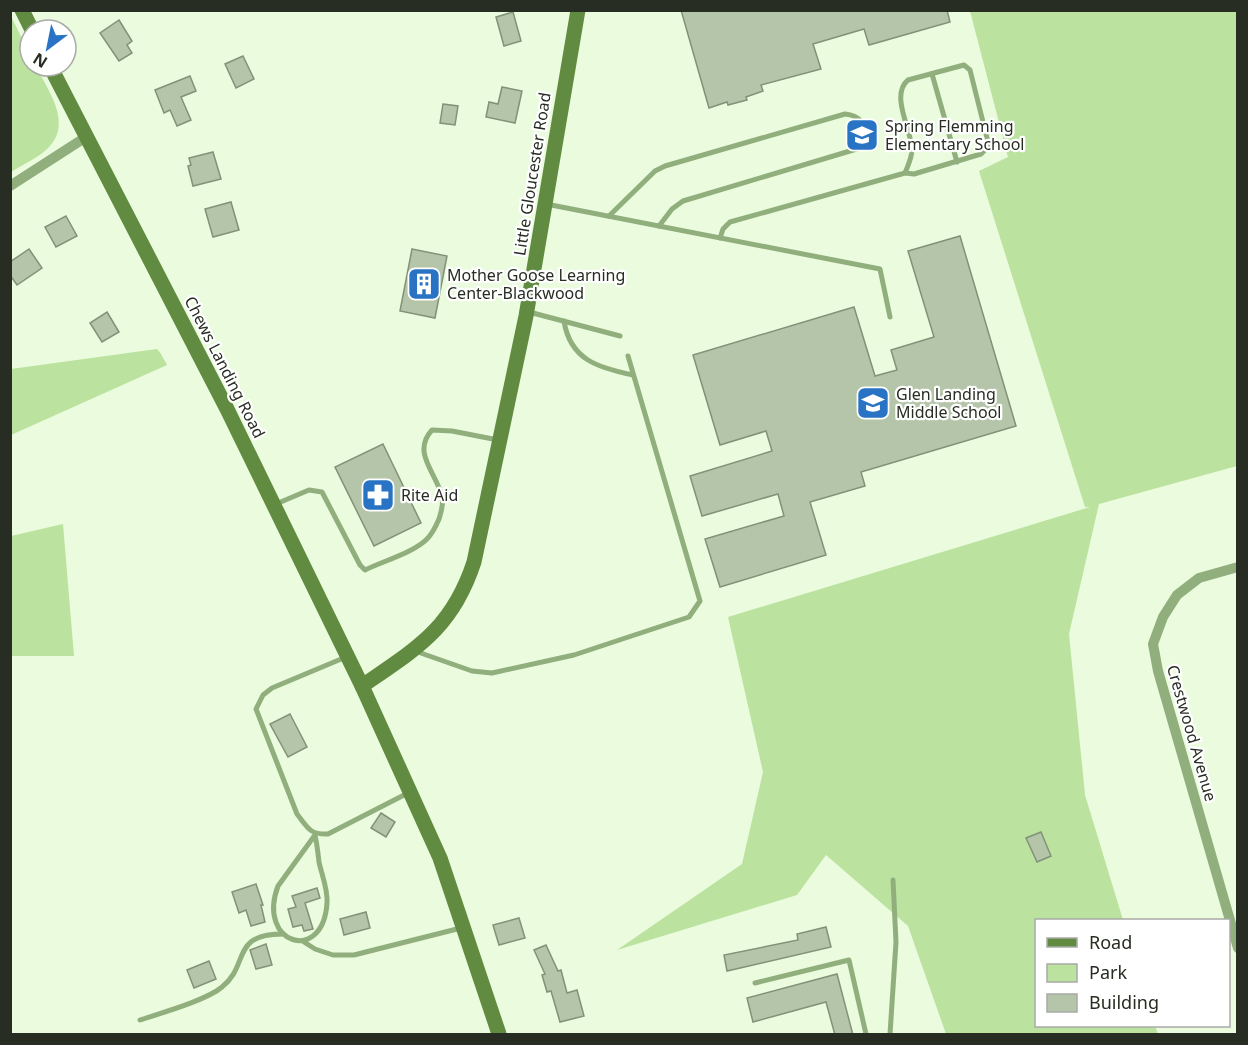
<svg xmlns="http://www.w3.org/2000/svg" width="1248" height="1045" font-family="'Noto Sans',sans-serif">
  <rect width="100%" height="100%" fill="#eafbde"/>
  <g fill="#bbe39f">
    <polygon points="970,11 1237,11 1237,466 1099,504 1069,634 1085,795 1123,920 1036,920 1036,1026 1155,1026 1158,1034 946,1034 908,926 826,855 797,895 617,950 742,864 763,772 728,617 1090,507 1085,507 979,171 1008,157"/>
    <path d="M11 16 30 55V66H36C48 91 75 125 46 150 36 159 22 165 11 172Z"/>
    <polygon points="157,349 161,354 167,365 11,435 11,369"/>
    <polygon points="63,524 74,656 11,656 11,536"/>
  </g>
  <g fill="#b4c5a9" stroke="#829278" stroke-width="1.5">
    <polygon points="681,10 947,10 950,22 869,45 864,29 813,44 821,69 761,85 763,91 746,97 747,100 728,105 727,102 709,108"/>
    <polygon points="513,12 521,41 504,46 496,17"/>
    <polygon points="119,20 132,41 127,45 132,53 119,61 100,33"/>
    <polygon points="243,56 254,79 236,88 225,64"/>
    <polygon points="190,76 196,91 181,97 191,120 177,126 170,110 164,113 155,90"/>
    <polygon points="502,87 522,91 515,123 486,117 489,102 498,104"/>
    <polygon points="443,104 458,106 455,125 440,123"/>
    <polygon points="213,152 221,179 193,186 188,166 191,165 189,158"/>
    <polygon points="231,202 239,230 213,237 205,209"/>
    <polygon points="66,216 77,236 56,247 45,227"/>
    <polygon points="960,236 1016,426 861,472 865,486 810,502 826,555 720,587 705,539 784,516 778,494 702,516 690,476 772,451 766,431 720,445 693,355 854,307 875,376 897,370 891,350 934,337 908,251"/>
    <polygon points="29,249 42,268 17,285 10,275 10,262"/>
    <polygon points="412,249 447,256 435,318 400,311"/>
    <polygon points="107,312 119,332 102,342 90,323"/>
    <polygon points="383,444 421,523 374,546 335,467"/>
    <polygon points="290,714 307,747 288,757 270,724"/>
    <polygon points="381,813 395,822 386,837 371,828"/>
    <polygon points="1041,832 1051,856 1037,862 1026,838"/>
    <polygon points="256,884 263,905 261,905 265,922 251,926 246,910 239,913 232,892"/>
    <polygon points="317,888 320,898 305,903 313,929 304,931 302,925 293,927 288,909 296,907 292,896"/>
    <polygon points="366,912 370,928 344,935 340,919"/>
    <polygon points="519,918 525,938 499,945 493,925"/>
    <polygon points="826,927 831,947 727,971 724,955 798,940 797,934"/>
    <polygon points="266,944 272,965 256,969 250,950"/>
    <polygon points="546,945 558,971 561,970 567,993 577,990 584,1016 560,1022 551,991 547,992 542,975 545,974 534,950"/>
    <polygon points="209,961 216,979 194,988 187,970"/>
    <polygon points="837,974 853,1035 835,1035 826,1002 753,1022 747,998"/>
  </g>
  <g fill="none" stroke-linecap="round" stroke-linejoin="round">
    <g stroke="#91ae7d" stroke-width="5">
      <polyline points="932,74 957,162"/>
      <polyline points="546,204 880,269 890,317"/>
      <path d="M609 216 655 171 665 166 845 114C860 115 868 126 867 141L860 148 683 201 672 209 659 226"/>
      <path d="M720 238 723 229 730 222 905 173 914 174 981 154 987 148 988 142 970 70 964 65 908 80C890 95 911 129 912 149 912 158 908 165 905 173"/>
      <polyline points="529,312 620,336"/>
      <path d="M564 321C570 360 599 368 633 375"/>
      <path d="M276 504 309 490 322 492 360 565 365 570C383 561 413 553 427 539 432 534 436 526 439 519 441 512 444 504 442 497 437 473 411 453 432 430L452 431 498 440"/>
      <polyline points="415,651 472,671 492,673 574,655 689,617 700,601 628,356"/>
      <path d="M346 657 272 688 263 695 256 709 297 814C308 828 310 835 328 834L408 793"/>
      <path d="M315 835C317 844 318 853 319 862 322 876 328 889 327 903 323 965 256 944 278 886Z"/>
      <polyline points="304,942 315,949 333,955 354,955 461,928"/>
      <polyline points="755,983 849,960 866,1034"/>
      <path d="M140 1020C161 1013 207 1000 222 987 250 965 230 934 283 934"/>
      <polyline points="890,1034 896,942 893,880"/>
    </g>
    <g stroke="#91ae7d" stroke-width="10">
      <polyline points="10,186 86,137"/>
      <polyline points="1238,567 1199,578 1177,595 1163,617 1153,644 1158,671 1238,948"/>
    </g>
    <g stroke="#618b40" stroke-width="15">
      <polyline points="22,10 32,30"/>
      <polyline points="50,66 227,409 362,686 440,858 499,1034"/>
      <path d="M362 686C417 648 452 629 474 562L526 316 578 10"/>
    </g>
  </g>
  <defs>
    <symbol id="school-square" viewBox="-11 -11 22 22"><rect x="-9" y="-9" width="18" height="18" rx="4" fill="#2973c4" stroke="#fff"/><path d="M0-5L7-2L0 1L-7-2ZM-4 1L0 2.5L4 1V4Q0 6-4 4Z" fill="#fff"/></symbol>
    <symbol id="building-square" viewBox="-11 -11 22 22"><rect x="-9" y="-9" width="18" height="18" rx="4" fill="#2973c4" stroke="#fff"/><path d="M-4-6H4V6H1V3H-1V6H-4ZM-2.5-4.3h1.7v1.8h-1.7ZM.8-4.3h1.7v1.8H.8ZM-2.5-1h1.7V.8h-1.7ZM.8-1h1.7V.8H.8Z" fill="#fff"/></symbol>
    <symbol id="pharmacy-square" viewBox="-11 -11 22 22"><rect x="-9" y="-9" width="18" height="18" rx="4" fill="#2973c4" stroke="#fff"/><path d="M-2-6h4v4h4v4h-4v4h-4v-4h-4v-4h4Z" fill="#fff"/></symbol>
  </defs>
  <g fill-rule="evenodd">
    <use href="#school-square" x="843" y="116" width="38" height="38"/>
    <use href="#building-square" x="405" y="265" width="38" height="38"/>
    <use href="#school-square" x="854" y="384" width="38" height="38"/>
    <use href="#pharmacy-square" x="359" y="476" width="38" height="38"/>
  </g>
  <g text-anchor="middle" stroke-width="4.5" stroke-linejoin="round" paint-order="stroke">
    <g font-size="16" fill="#272d22" stroke="#fff" text-anchor="start">
      <text x="885" y="132">Spring Flemming<tspan x="885" dy="18">Elementary School</tspan></text>
      <text x="447" y="281">Mother Goose Learning<tspan x="447" dy="18">Center-Blackwood</tspan></text>
      <text x="896" y="400">Glen Landing<tspan x="896" dy="18">Middle School</tspan></text>
      <text x="401" y="501">Rite Aid</text>
    </g>
    <g font-size="16" fill="#272d22" stroke="#fff">
      <text transform="translate(532 174) rotate(-81)" y="6">Little Gloucester Road</text>
      <text transform="translate(225 367) rotate(63)" y="6">Chews Landing Road</text>
      <text transform="translate(1192 733) rotate(74)" y="6">Crestwood Avenue</text>
    </g>
  </g>
  <rect width="1248" height="1045" fill="none" stroke="#272d22" stroke-width="24"/>
  <rect x="1035" y="919" width="195" height="108" fill="#ffffff" stroke="#a9aba7" stroke-width="1.5"/>
  <rect x="1047" y="938" width="30" height="9" fill="#618b40" stroke="#a9aba7" stroke-width="1.5"/>
  <text x="1089" y="949" font-size="18" fill="#272d22">Road</text>
  <rect x="1047" y="964" width="30" height="18" fill="#bbe39f" stroke="#a9aba7" stroke-width="1.5"/>
  <text x="1089" y="979" font-size="18" fill="#272d22">Park</text>
  <rect x="1047" y="994" width="30" height="18" fill="#b4c5a9" stroke="#a9aba7" stroke-width="1.5"/>
  <text x="1089" y="1009" font-size="18" fill="#272d22">Building</text>
  <g transform="translate(48 48) rotate(212)"><circle r="28" fill="#ffffff" stroke="#a9aba7" stroke-width="1.5"/>
  <path d="M0-4.5L10 22L0 15L-10 22Z" fill="#2973c4"/>
  <text y="-9" font-size="16" font-weight="bold" text-anchor="middle" fill="#272d22">N</text>
  </g>
</svg>
